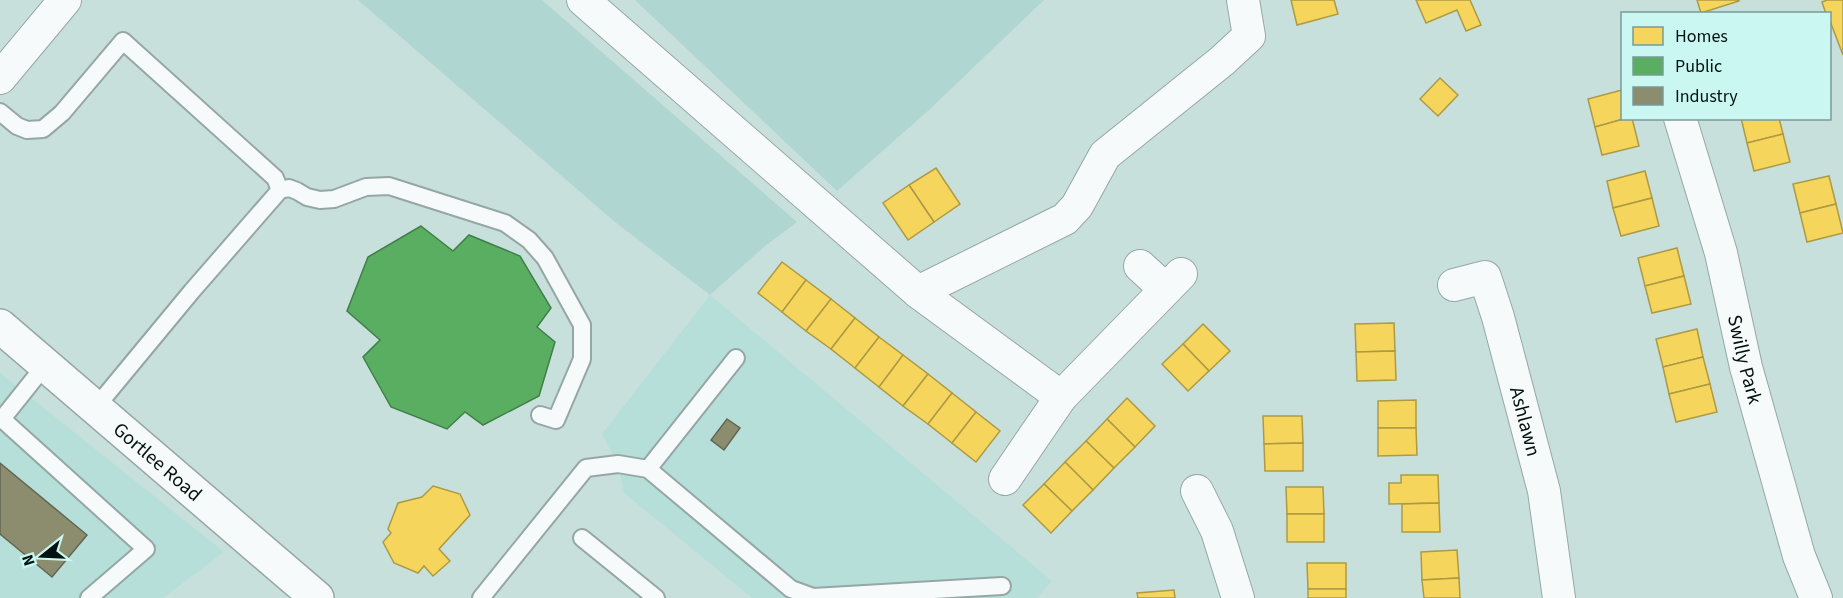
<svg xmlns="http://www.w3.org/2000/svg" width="1843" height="598" font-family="'Source Sans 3',sans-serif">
  <rect width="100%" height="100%" fill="#c8e0dc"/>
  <g fill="#b6dfda">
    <polygon points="710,295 1052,581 1037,598 752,598 624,493 618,464 602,434"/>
    <polygon points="0,373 224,552 163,598 0,598"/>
  </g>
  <g fill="#afd6d1">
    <polygon points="358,0 542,0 797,222 765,246 710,295 615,222"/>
    <polygon points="635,0 1044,0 929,110 837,191"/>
  </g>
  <g fill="#f6d55c" stroke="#ad9a45" stroke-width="1.5">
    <polygon points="1291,0 1334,0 1338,14 1297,25"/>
    <polygon points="1416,0 1470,0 1481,25 1466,31 1457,10 1426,23"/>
    <polygon points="1697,0 1739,0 1739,1 1701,13"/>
    <polygon points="1827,0 1843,0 1843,55 1830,21 1830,14 1826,14 1822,2"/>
    <polygon points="1440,78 1458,95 1438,116 1420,99"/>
    <polygon points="1622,90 1622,118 1627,118 1595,127 1588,99"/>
    <polygon points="1627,118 1632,118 1639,146 1602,155 1595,127"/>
    <polygon points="1741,118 1779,118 1783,134 1747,143"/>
    <polygon points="1783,134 1790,162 1754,171 1747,143"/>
    <polygon points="936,168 960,204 934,222 909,185"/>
    <polygon points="1645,171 1652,198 1613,208 1607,181"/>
    <polygon points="1829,176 1836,204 1800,213 1793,184"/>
    <polygon points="909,185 934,222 908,240 883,203"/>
    <polygon points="1652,198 1659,226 1621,236 1613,208"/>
    <polygon points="1836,204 1843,233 1807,242 1800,213"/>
    <polygon points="1677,248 1684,276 1645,286 1638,258"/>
    <polygon points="782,262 806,280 782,312 758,293"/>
    <polygon points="1684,276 1691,304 1652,313 1645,286"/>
    <polygon points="806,280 831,299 806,331 782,312"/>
    <polygon points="831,299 855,318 831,349 806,331"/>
    <polygon points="855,318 879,337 855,368 831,349"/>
    <polygon points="1394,323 1395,351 1356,352 1355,324"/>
    <polygon points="1203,324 1230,351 1209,371 1183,344"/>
    <polygon points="1697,329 1703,357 1663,367 1656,339"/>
    <polygon points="879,337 903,355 879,387 855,368"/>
    <polygon points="1183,344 1209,371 1188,391 1162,364"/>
    <polygon points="1395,351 1396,380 1357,381 1356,352"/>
    <polygon points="903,355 928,374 903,406 879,387"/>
    <polygon points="1703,357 1710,384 1669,394 1663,367"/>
    <polygon points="928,374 952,393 928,424 903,406"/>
    <polygon points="1710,384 1717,412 1676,422 1669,394"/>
    <polygon points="952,393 976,412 952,443 928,424"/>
    <polygon points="1127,398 1155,426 1135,447 1107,419"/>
    <polygon points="1416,400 1416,428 1378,428 1378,401"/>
    <polygon points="976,412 1000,431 976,462 952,443"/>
    <polygon points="1263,416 1302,416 1303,443 1264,444"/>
    <polygon points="1107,419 1135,447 1114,468 1086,441"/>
    <polygon points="1378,428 1416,428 1417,455 1378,456"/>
    <polygon points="1086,441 1114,468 1093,490 1065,462"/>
    <polygon points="1303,443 1303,471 1265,471 1264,444"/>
    <polygon points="1065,462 1093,490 1072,511 1044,484"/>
    <polygon points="1401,475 1438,475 1439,503 1389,504 1389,483 1401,483"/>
    <polygon points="1044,484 1072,511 1051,533 1023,505"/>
    <polygon points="433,486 460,494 470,515 439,549 450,561 433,576 424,566 418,573 394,563 383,542 391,533 388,529 398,503 422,497"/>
    <polygon points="1286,487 1323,487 1324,514 1287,514"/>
    <polygon points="1439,503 1440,532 1402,532 1402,504"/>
    <rect x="1287" y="514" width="37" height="28"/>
    <polygon points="1457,550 1459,578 1422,580 1421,552"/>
    <polygon points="1307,563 1346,563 1346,589 1308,589"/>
    <polygon points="1459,578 1460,598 1424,598 1422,580"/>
    <rect x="1308" y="589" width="38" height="9"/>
    <polygon points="1174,590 1175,598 1138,598 1137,593"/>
  </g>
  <polygon fill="#5aae61" stroke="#407f49" stroke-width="1.5" points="421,226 453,251 469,235 520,256 551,308 537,327 555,342 539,396 483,425 465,412 447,429 391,407 363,357 380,340 347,311 368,257"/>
  <g fill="#8c8c6e" stroke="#636752" stroke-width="1.5">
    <polygon points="727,419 740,428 724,450 711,440"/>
    <polygon points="0,463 87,535 52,577 0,534"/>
  </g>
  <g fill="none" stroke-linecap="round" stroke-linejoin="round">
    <defs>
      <g id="lane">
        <polyline points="0,112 17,126 27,130 43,129 62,113 123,41 275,178 280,190"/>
        <polyline points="46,364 2,419 146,549 89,598"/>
        <polyline points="96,407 192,291 280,190 289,188 297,191 307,197 320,200 334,199 366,187 389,186 505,223 529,240 545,258 582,325 582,359 556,420 540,415"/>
        <polyline points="648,469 736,358"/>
        <polyline points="582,538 656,598"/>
        <polyline points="481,598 586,468 618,464 648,469 791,589 813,597 1002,586"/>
      </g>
      <g id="street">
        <polyline points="583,0 918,292 1065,219 1077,206 1105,155 1222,61 1249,36 1243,0"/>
        <polyline points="0,78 65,0"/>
        <path id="s1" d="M1680 118 1721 253 1746 367 1799 556 1816 598"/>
        <polyline points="1140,266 1165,289"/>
        <path id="s2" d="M1454 285 1485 277 1498 317 1544 491 1559 598"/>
        <polyline points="918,292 1061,397"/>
        <polyline points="1005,479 1061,397 1181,274"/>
        <polyline points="1197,491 1217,531 1238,598"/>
      </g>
      <g id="secondary">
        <path id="s3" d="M0 326 317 598"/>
      </g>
    </defs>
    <use href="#lane" stroke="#95a7a5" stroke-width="20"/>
    <use href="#street" stroke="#95a7a5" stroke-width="34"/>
    <use href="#secondary" stroke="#95a7a5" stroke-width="36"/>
    <use href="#lane" stroke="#f7fafa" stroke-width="16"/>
    <use href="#street" stroke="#f7fafa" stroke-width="32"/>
    <use href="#secondary" stroke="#f7fafa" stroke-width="33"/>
  </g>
  <g text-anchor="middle" stroke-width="6" stroke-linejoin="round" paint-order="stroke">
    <g font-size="20" fill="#021110" stroke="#caf7f2">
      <text dy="7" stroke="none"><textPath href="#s1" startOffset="250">Swilly Park</textPath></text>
      <text dy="7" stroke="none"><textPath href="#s2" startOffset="182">Ashlawn</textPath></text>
      <text dy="7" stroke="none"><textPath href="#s3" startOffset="208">Gortlee Road</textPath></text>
    </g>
  </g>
  <rect x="1621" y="12" width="210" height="108" fill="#caf7f2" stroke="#7a9b98" stroke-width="1.5"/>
  <rect x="1633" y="27" width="30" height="18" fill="#f6d55c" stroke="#7a9b98" stroke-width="1.5"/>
  <text x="1675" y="42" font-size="18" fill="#021110">Homes</text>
  <rect x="1633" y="57" width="30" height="18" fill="#5aae61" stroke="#7a9b98" stroke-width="1.5"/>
  <text x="1675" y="72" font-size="18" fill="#021110">Public</text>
  <rect x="1633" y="87" width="30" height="18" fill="#8c8c6e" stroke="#7a9b98" stroke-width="1.5"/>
  <text x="1675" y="102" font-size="18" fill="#021110">Industry</text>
  <g transform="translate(42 556) rotate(252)" stroke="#caf7f2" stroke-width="4.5" paint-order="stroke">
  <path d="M0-4.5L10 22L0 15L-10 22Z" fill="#021110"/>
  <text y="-9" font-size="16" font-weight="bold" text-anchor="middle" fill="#021110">N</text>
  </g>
</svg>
